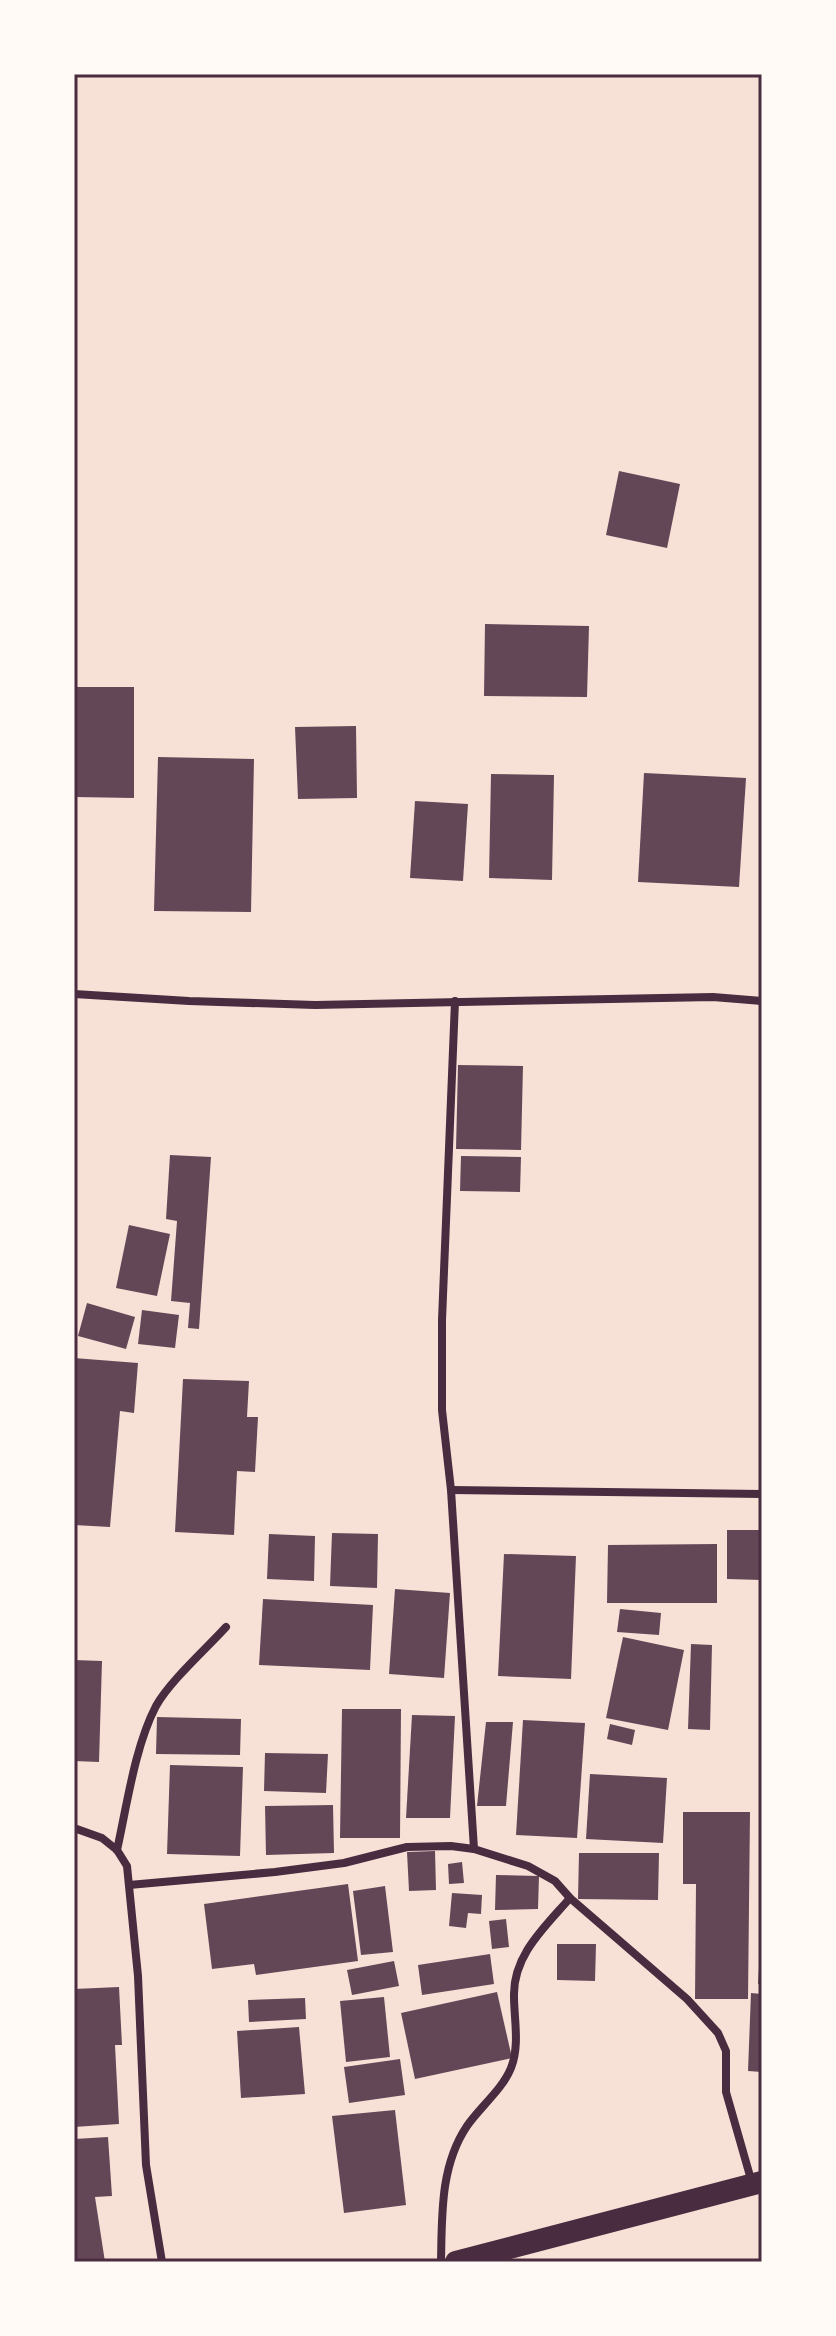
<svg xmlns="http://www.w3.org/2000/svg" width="836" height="2336" font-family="'Work Sans',sans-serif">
  <rect width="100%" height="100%" fill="#f7e1d7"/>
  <g fill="#644757">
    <polygon points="619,471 680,484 667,548 606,535"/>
    <polygon points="485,624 589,626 587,697 484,696"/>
    <polygon points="74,687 134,687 134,798 74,797"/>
    <polygon points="356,726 357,798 298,799 295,727"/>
    <polygon points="158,757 254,759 251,912 154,911"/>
    <polygon points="644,773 746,778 739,887 638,882"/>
    <polygon points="491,774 554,775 552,880 489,878"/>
    <polygon points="415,801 468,804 463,881 410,878"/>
    <polygon points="458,1065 523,1066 521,1150 456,1149"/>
    <polygon points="170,1155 211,1157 199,1329 188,1328 190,1303 171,1301 177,1221 166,1219"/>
    <polygon points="461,1156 521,1157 520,1192 460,1191"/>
    <polygon points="129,1225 170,1234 157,1296 116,1288"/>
    <polygon points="87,1303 135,1317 126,1349 78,1336"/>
    <polygon points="142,1310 179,1315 175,1348 138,1344"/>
    <polygon points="74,1358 138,1363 134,1413 120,1411 110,1527 74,1525"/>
    <polygon points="183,1379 249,1381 247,1417 258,1417 255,1472 237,1471 234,1535 175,1532"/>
    <polygon points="727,1530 762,1530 762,1580 727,1579"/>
    <polygon points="332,1533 378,1534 377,1588 330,1586"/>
    <polygon points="269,1534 315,1536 314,1581 267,1579"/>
    <polygon points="717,1544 717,1603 607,1603 608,1545"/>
    <polygon points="504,1554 576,1556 571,1679 498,1676"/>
    <polygon points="395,1589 450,1593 444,1678 389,1674"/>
    <polygon points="263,1599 373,1605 370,1670 259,1665"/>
    <polygon points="620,1609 661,1613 659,1635 617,1632"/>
    <polygon points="623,1637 684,1650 668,1730 606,1718"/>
    <polygon points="691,1644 712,1645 710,1730 688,1729"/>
    <polygon points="74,1660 102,1661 99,1762 74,1761"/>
    <polygon points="342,1709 401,1709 400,1838 340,1838"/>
    <polygon points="412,1715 455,1716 450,1818 406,1818"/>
    <polygon points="157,1717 241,1719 240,1755 156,1754"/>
    <polygon points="523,1720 585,1723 577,1838 516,1835"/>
    <polygon points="486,1722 513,1722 506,1806 477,1806"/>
    <polygon points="610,1724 635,1730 632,1745 607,1739"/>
    <polygon points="265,1753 328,1754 326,1793 264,1791"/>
    <polygon points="170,1765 243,1767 240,1856 167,1854"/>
    <polygon points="590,1774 667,1778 663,1843 586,1839"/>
    <polygon points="333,1805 334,1853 266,1855 265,1806"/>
    <polygon points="683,1812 750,1812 748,1999 695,1999 696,1884 683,1884"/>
    <polygon points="435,1851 436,1890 409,1891 407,1852"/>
    <polygon points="579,1853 659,1853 658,1900 578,1899"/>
    <polygon points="462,1862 464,1883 449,1884 448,1864"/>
    <polygon points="496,1875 539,1876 538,1909 495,1910"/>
    <polygon points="348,1884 358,1961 256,1975 254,1964 212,1969 204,1904"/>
    <polygon points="385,1886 393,1952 361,1955 353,1891"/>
    <polygon points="452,1893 482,1895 481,1914 468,1913 466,1928 449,1926"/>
    <polygon points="506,1919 509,1947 492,1949 489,1921"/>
    <polygon points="557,1944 596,1944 595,1981 557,1980"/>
    <polygon points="760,1952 762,1952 762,1984 758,1984"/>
    <polygon points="490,1954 494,1984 422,1995 418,1965"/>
    <polygon points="394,1961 399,1986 352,1995 347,1970"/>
    <polygon points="119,1987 122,2045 115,2045 119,2124 74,2127 74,1989"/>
    <polygon points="497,1992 512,2058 415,2079 401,2013"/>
    <polygon points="751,1993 762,1994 762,2072 748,2071"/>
    <polygon points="384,1997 390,2057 346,2062 340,2001"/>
    <polygon points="305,1998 306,2019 249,2022 248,2000"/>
    <polygon points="299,2027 305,2094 241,2098 237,2031"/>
    <polygon points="400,2059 405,2095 349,2103 344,2067"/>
    <polygon points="395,2110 406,2205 344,2213 332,2116"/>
    <polygon points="108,2137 112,2196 95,2197 105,2262 74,2262 74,2139"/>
  </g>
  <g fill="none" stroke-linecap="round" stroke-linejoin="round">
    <g stroke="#4a2c40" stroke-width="8">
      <polyline points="74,994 189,1001 315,1005 713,997 762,1001"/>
      <polyline points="455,1001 442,1320 442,1410 451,1490 474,1849"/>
      <polyline points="451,1490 762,1494"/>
      <polyline points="74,1828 102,1838 117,1850 127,1866 138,1976 146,2165 162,2262"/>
      <path d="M117 1850C127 1805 135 1746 156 1706 170 1681 206 1649 226 1627"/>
      <polyline points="129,1885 275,1872 344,1863 407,1847 451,1846 474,1849 528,1866 555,1881 570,1898 687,1999 718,2033 726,2051 726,2092 752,2183"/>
      <path d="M441 2262C442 2216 440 2166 467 2126 480 2107 502 2090 511 2068 520 2045 514 2019 514 1996 513 1955 545 1927 570 1898"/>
    </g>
    <polyline stroke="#4a2c40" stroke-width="22" points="456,2262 762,2182"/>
  </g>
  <rect width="836" height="2336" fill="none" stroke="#fffaf5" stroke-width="152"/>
  <rect x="76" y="76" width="684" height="2184" fill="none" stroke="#4a2c40" stroke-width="3"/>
</svg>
